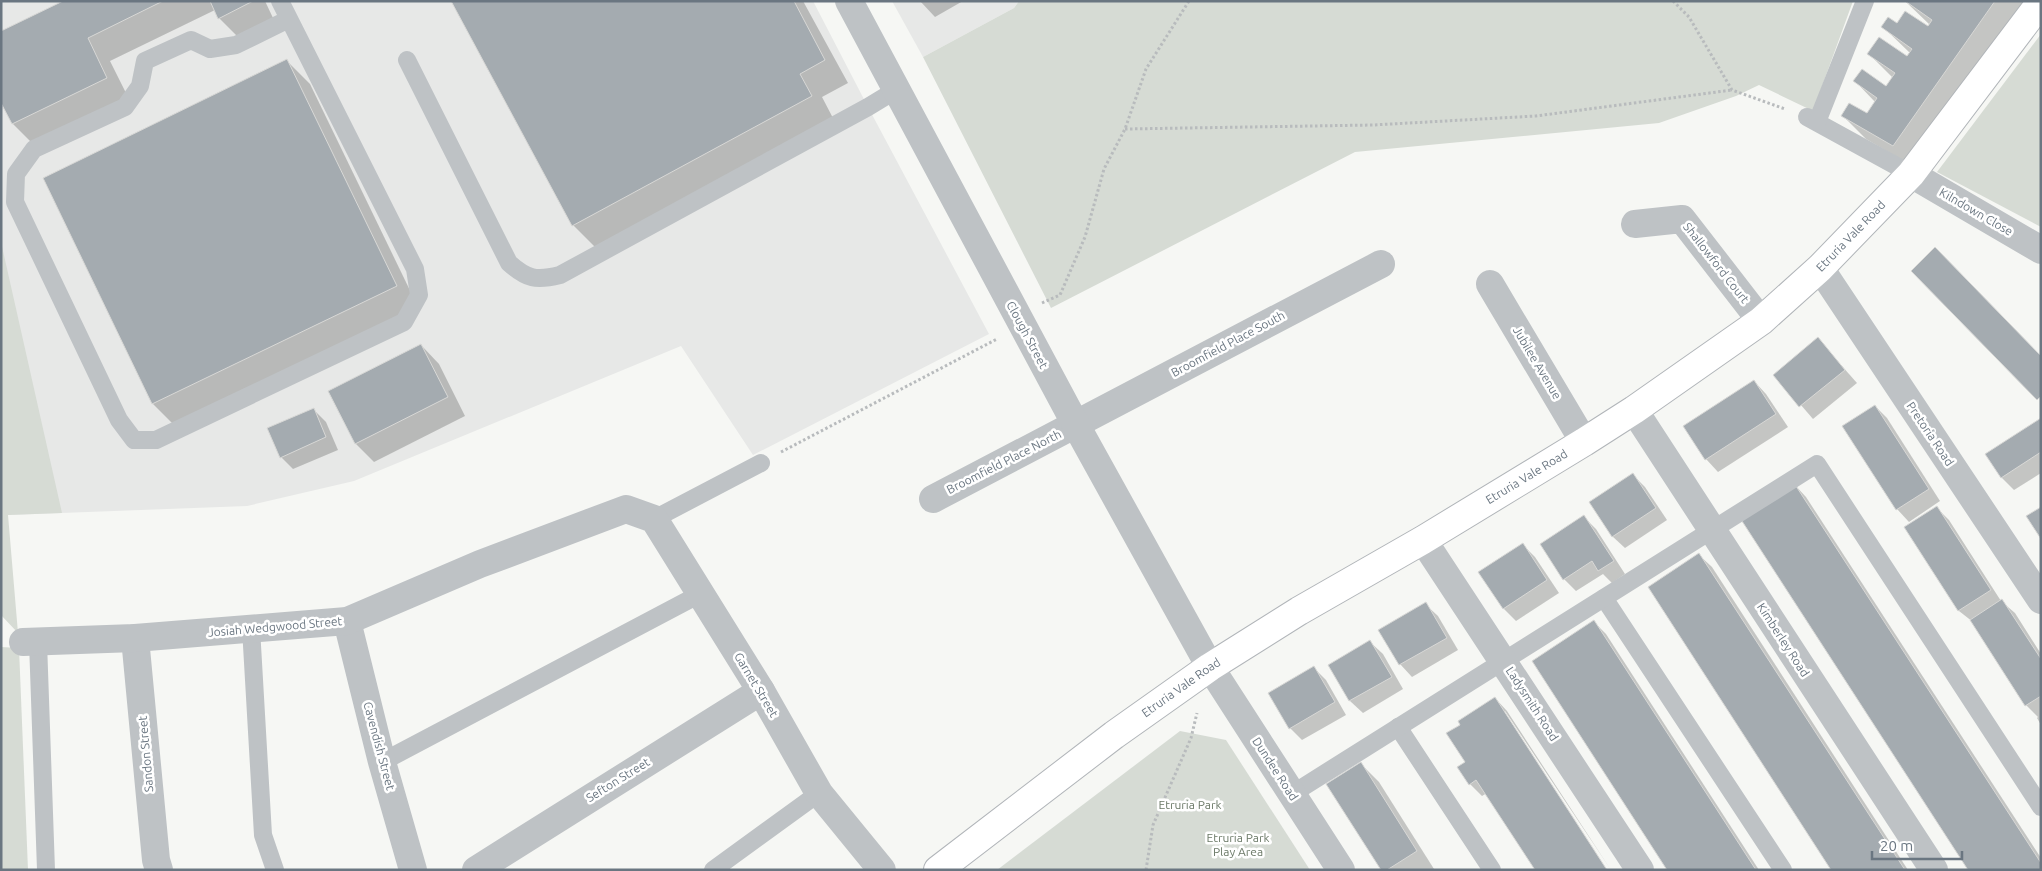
<svg xmlns="http://www.w3.org/2000/svg" width="2042" height="871" font-family="Ubuntu,sans-serif">
  <rect width="100%" height="100%" fill="#f6f7f4"/>
  <g fill="#e7e8e7">
    <polygon points="1,1 813,1 868,107 989,334 753,455 681,346 354,481 247,506 8,515 1,472"/>
    <polygon points="892,1 1019,1 1014,8 923,57"/>
  </g>
  <g fill="#d6dbd4">
    <polygon points="1019,1 1853,1 1813,111 1759,85 1736,96 1659,123 1355,152 1051,308 923,57 1014,8"/>
    <polygon points="2041,34 2041,227 1937,172"/>
    <polygon points="1,242 62,513 8,515 18,633 1,615"/>
    <polygon points="1,647 19,648 28,870 1,870"/>
    <polygon points="1180,731 1226,740 1310,870 997,870"/>
  </g>
  <g fill="#0003">
    <polygon points="66,1 265,1 273,18 237,36 219,18 215,10 110,61 130,101 36,147 13,124 1,100"/>
    <polygon points="452,1 803,1 848,83 822,97 834,120 596,248 573,225"/>
    <polygon points="920,1 963,1 935,17"/>
    <polygon points="1905,1 2035,1 1916,168 1866,139 1843,116 1868,114 1876,103 1855,81 1886,88 1893,78 1869,54 1907,58 1910,53 1883,27 1897,24 1928,28 1930,25"/>
    <polygon points="287,61 310,84 419,309 176,427 153,404 44,179"/>
    <polygon points="1818,339 1857,383 1813,419 1775,375"/>
    <polygon points="421,345 439,364 465,416 374,462 356,444 330,391"/>
    <polygon points="1754,381 1766,394 1788,427 1718,472 1706,459"/>
    <polygon points="1875,406 1887,418 1940,501 1909,522 1897,509"/>
    <polygon points="313,409 326,422 338,450 293,469 281,457"/>
    <polygon points="2041,420 2041,473 2014,490 2002,478 1987,454"/>
    <polygon points="1633,475 1645,487 1667,520 1625,548 1612,536"/>
    <polygon points="1794,484 1806,497 2041,858 2041,870"/>
    <polygon points="1937,508 1949,520 2001,601 2015,613 2041,654 2041,725 2037,718 2038,717 2026,705 1973,622 1959,611 1906,528"/>
    <polygon points="1584,517 1596,529 1625,574 1612,583 1603,574 1576,591 1564,579"/>
    <polygon points="1523,545 1535,557 1559,593 1516,621 1504,609"/>
    <polygon points="1699,555 1712,567 1908,870 1833,870"/>
    <polygon points="1425,604 1438,616 1458,650 1412,677 1400,664"/>
    <polygon points="1594,622 1606,634 1759,870 1669,870"/>
    <polygon points="1370,642 1383,654 1403,689 1363,713 1350,701 1330,665"/>
    <polygon points="1314,668 1326,680 1346,715 1302,740 1290,728"/>
    <polygon points="1495,698 1507,711 1611,870 1505,711 1502,711 1487,793 1482,796 1470,784 1462,725"/>
    <polygon points="1361,764 1379,782 1434,869 1383,870"/>
  </g>
  <g fill="#a4abb0" stroke="#d8d8d6">
    <polygon points="63,1 163,1 88,38 107,78 12,124 1,103 1,31"/>
    <polygon points="210,1 253,1 218,19"/>
    <polygon points="451,1 794,1 825,60 800,74 812,96 572,226"/>
    <polygon points="1905,1 1995,1 1893,146 1841,116 1849,103 1867,113 1877,98 1853,81 1862,69 1886,86 1895,73 1867,54 1879,37 1907,56 1912,49 1881,27 1888,17 1897,23 1905,11 1928,26 1932,20"/>
    <polygon points="287,59 397,286 152,404 43,178"/>
    <polygon points="1935,247 2041,356 2041,396 2037,400 1911,271"/>
    <polygon points="1818,337 1845,370 1799,407 1773,375"/>
    <polygon points="421,344 448,397 355,444 328,391"/>
    <polygon points="1754,380 1776,414 1705,460 1683,426"/>
    <polygon points="1875,405 1929,489 1896,510 1842,426"/>
    <polygon points="314,408 326,437 280,458 267,428"/>
    <polygon points="2041,418 2041,452 2001,478 1985,454"/>
    <polygon points="1633,473 1656,508 1612,537 1589,502"/>
    <polygon points="1794,483 2041,863 2041,870 1968,870 1740,518"/>
    <polygon points="1937,506 1991,590 1958,611 1904,527"/>
    <polygon points="2041,507 2041,539 2026,516"/>
    <polygon points="1584,515 1614,561 1598,571 1592,561 1563,580 1540,544"/>
    <polygon points="1523,543 1547,580 1503,609 1478,572"/>
    <polygon points="1699,553 1905,870 1831,870 1648,587"/>
    <polygon points="2002,599 2041,659 2041,696 2025,706 1970,620"/>
    <polygon points="1426,602 1447,638 1399,665 1378,630"/>
    <polygon points="1594,620 1756,870 1667,870 1532,661"/>
    <polygon points="1370,640 1392,677 1349,701 1328,665"/>
    <polygon points="1314,666 1335,702 1289,729 1268,693"/>
    <polygon points="1495,697 1607,870 1535,870 1476,780 1469,785 1457,767 1465,762 1446,733 1460,725 1458,721"/>
    <polygon points="1361,762 1417,851 1387,870 1381,870 1326,784"/>
  </g>
  <g fill="none" stroke-linecap="round" stroke-linejoin="round">
    <defs>
      <g id="secondary">
        <path id="s1" d="M938 870 1114 735 1210 667 1299 611 1423 540 1584 442 1634 410 1761 321 1820 268 1911 174 2041 2"/>
      </g>
    </defs>
    <use href="#secondary" stroke="#b1b5b9" stroke-width="30"/>
    <g stroke="#b8bbbd" stroke-width="3" stroke-dasharray="2.5 2.5" stroke-linecap="butt">
      <polyline points="1673,1 1689,17 1732,90 1785,109"/>
      <polyline points="1125,129 1373,125 1536,116 1732,90"/>
      <polyline points="1042,303 1060,295 1085,237 1104,169 1125,129 1146,69 1189,1"/>
      <polyline points="781,452 997,339"/>
      <polyline points="1146,870 1153,825 1191,738 1197,713"/>
    </g>
    <g stroke="#bec2c5" stroke-width="18">
      <polyline points="280,1 415,269 419,295 404,322 156,440 134,440 119,420 15,202 16,174 34,149 125,107 140,86 145,61 191,40 210,49 236,45 289,19"/>
      <path d="M407 60 509 263C527 279 536 281 560 275L868 107 896 90"/>
      <polyline points="1807,117 1911,174"/>
      <polyline points="1817,122 1865,1"/>
      <polyline points="654,519 761,463"/>
      <polyline points="1604,598 1783,870"/>
      <polyline points="251,628 263,835 275,870"/>
      <polyline points="38,642 46,870"/>
      <polyline points="1398,727 1492,870"/>
      <polyline points="382,762 700,594"/>
      <polyline points="1292,794 1817,464 2041,807"/>
      <polyline points="713,870 819,793"/>
    </g>
    <g stroke="#bec2c5" stroke-width="28">
      <polyline points="1911,174 2041,250"/>
      <polyline points="1635,224 1682,219 1761,321"/>
      <polyline points="1820,268 2041,600"/>
      <polyline points="1490,284 1584,442"/>
      <polyline points="1634,410 1934,870"/>
      <polyline points="933,499 1381,264"/>
      <polyline points="1423,540 1640,870"/>
      <polyline points="347,621 382,762 413,870"/>
      <polyline points="135,638 156,860 159,870"/>
      <polyline points="23,642 135,638 347,621 480,564 626,509 654,519 761,691 819,793 882,870"/>
      <polyline points="1210,667 1341,870"/>
      <polyline points="476,870 761,691"/>
    </g>
    <polyline stroke="#bec2c5" stroke-width="28" points="849,1 1076,425 1210,667"/>
    <use href="#secondary" stroke="#fff" stroke-width="28"/>
  </g>
  <g text-anchor="middle" stroke-width="5" stroke-linejoin="round" paint-order="stroke">
    <g font-size="12" fill="#6a7681" stroke="#fff">
      <text transform="translate(1976 212) rotate(30)" y="4">Kilndown Close</text>
      <text dy="4" stroke="none"><textPath href="#s1" startOffset="1114">Etruria Vale Road</textPath></text>
      <text transform="translate(1716 263) rotate(52)" y="4">Shallowford Court</text>
      <text transform="translate(1027 335) rotate(62)" y="4">Clough Street</text>
      <text transform="translate(1228 344) rotate(-28)" y="4">Broomfield Place South</text>
      <text transform="translate(1537 363) rotate(59)" y="4">Jubilee Avenue</text>
      <text transform="translate(1930 434) rotate(56)" y="4">Pretoria Road</text>
      <text transform="translate(1004 462) rotate(-27)" y="4">Broomfield Place North</text>
      <text dy="4" stroke="none"><textPath href="#s1" startOffset="709">Etruria Vale Road</textPath></text>
      <text transform="translate(275 627) rotate(-5)" y="4">Josiah Wedgwood Street</text>
      <text transform="translate(1783 640) rotate(57)" y="4">Kimberley Road</text>
      <text transform="translate(756 685) rotate(59)" y="4">Garnet Street</text>
      <text dy="4" stroke="none"><textPath href="#s1" startOffset="304">Etruria Vale Road</textPath></text>
      <text transform="translate(1532 704) rotate(57)" y="4">Ladysmith Road</text>
      <text transform="translate(379 746) rotate(75)" y="4">Cavendish Street</text>
      <text transform="translate(146 754) rotate(-95)" y="4">Sandon Street</text>
      <text transform="translate(1275 769) rotate(57)" y="4">Dundee Road</text>
      <text transform="translate(618 780) rotate(-32)" y="4">Sefton Street</text>
    </g>
    <g font-size="12" fill="#6b7967" stroke="#fff">
      <text x="1190" y="809">Etruria Park</text>
      <text x="1238" y="842">Etruria Park<tspan x="1238" dy="14">Play Area</tspan></text>
    </g>
  </g>
  <rect width="2042" height="871" fill="none" stroke="#6a7681" stroke-width="5"/>
  <path d="M1872 851v8h90v-8" fill="none" stroke="#6a7681" stroke-width="2.5"/>
  <text x="1880" y="851" font-size="15" fill="#6a7681" stroke="#ffffff" stroke-width="4" paint-order="stroke">20 m</text>
</svg>
